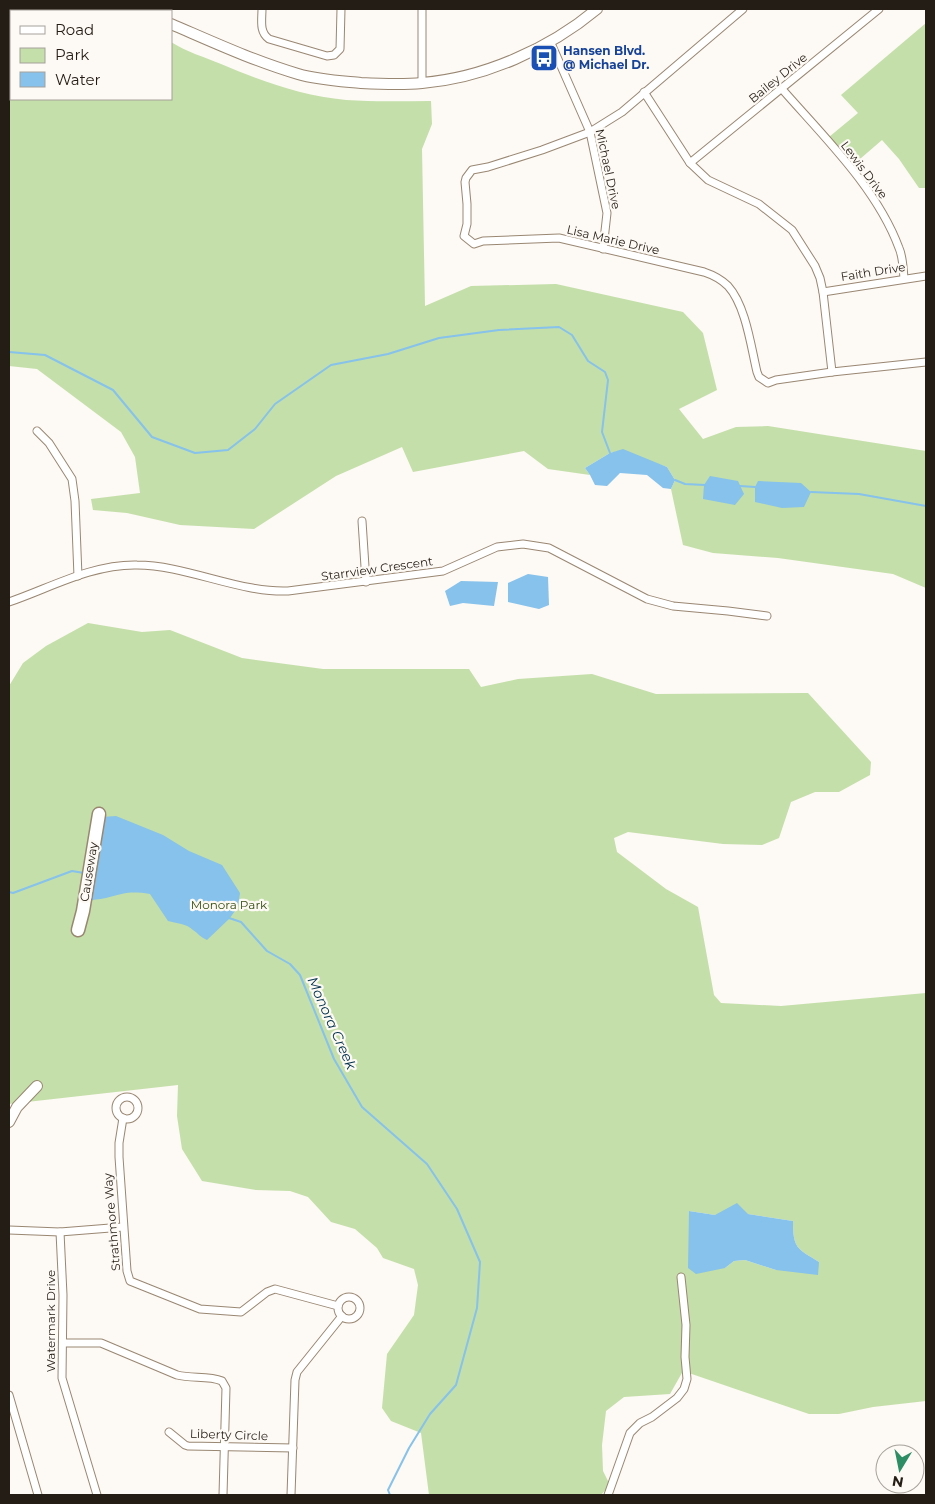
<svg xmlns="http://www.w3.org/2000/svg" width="935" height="1504" font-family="Montserrat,sans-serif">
  <rect width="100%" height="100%" fill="#fdf9f4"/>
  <g fill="#c4dfa9" fill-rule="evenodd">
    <path d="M9 9H44L61 11H11V99H171V42C187 52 204 57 221 64 261 81 302 96 346 100 374 102 403 101 431 101L432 124 422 149 425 306 471 286 556 284 683 312 703 333 717 390 679 409 703 439 736 427 768 426 926 451V588L893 574 778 558 713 553 683 545 671 489 675 480 667 467 619 451 610 453 585 468 590 475 548 469 524 451 413 472 402 447 336 476 254 529 180 525 127 513 93 510 91 499 140 493 135 457 121 432 37 369 9 366Z"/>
    <polygon points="926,23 926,188 919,188 899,159 882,140 853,165 829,137 858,113 841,95"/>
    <path d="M88 623 142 632 170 630 242 658 323 669H469L481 687 518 679 592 674 656 694 808 693 871 762 870 775 839 792H815L791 802 779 838 762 845 723 844 628 832 614 838 617 852 666 889 698 907 714 995 721 1003 781 1006 926 993V1401L873 1407 839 1414H809L683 1371 670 1394 624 1397 606 1411 602 1445 603 1471 610 1485 601 1495H429L421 1433 391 1421 382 1408 387 1354 414 1315 418 1285 414 1269 383 1258 377 1248 355 1229 331 1222 308 1197 290 1191 256 1190 202 1181 182 1149 177 1116 178 1085 9 1104V686L23 663 46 646ZM689 1211 715 1215 748 1214 793 1221C793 1249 797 1248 819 1262L776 1270 745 1260 734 1261 725 1268Z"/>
  </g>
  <g fill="#86c2eb">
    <polygon points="623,449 667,467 675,480 671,489 663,488 647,475 620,473 607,486 595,485 590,475 585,468 610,453"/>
    <polygon points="710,476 738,481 744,494 735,505 703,499 704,485"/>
    <polygon points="758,481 801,483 811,492 804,507 782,508 755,502 755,487"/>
    <polygon points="528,574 548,577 549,605 539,609 508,602 508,583"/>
    <polygon points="461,581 498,582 494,606 463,603 450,606 445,591"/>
    <path d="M116 816 163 835 189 851 222 865 240 893 238 907 229 919 207 940C200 937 199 934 193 930 187 924 176 923 168 921L150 894C130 891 125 893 106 898 98 900 94 898 87 903L102 817Z"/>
    <path d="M737 1203 748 1214 793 1221C793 1249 797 1248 819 1262L818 1275 776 1270 745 1260 734 1261 725 1268 696 1274 688 1268 689 1211 715 1215Z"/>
  </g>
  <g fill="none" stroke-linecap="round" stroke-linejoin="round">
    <g stroke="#86c2eb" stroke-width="2">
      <polyline points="9,352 45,355 113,390 152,437 195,453 228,450 255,429 275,404 331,365 388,354 439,338 499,330 559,327 572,335 588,361 605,372 608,380 602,432 610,453"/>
      <polyline points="675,480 685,484 705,485"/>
      <polyline points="740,486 755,487"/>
      <polyline points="811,492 859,494 926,506"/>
      <polyline points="9,892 13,893 72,871 84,873"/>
      <polyline points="229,918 241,922 267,951 290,964 300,975 334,1059 362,1107 427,1164 457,1209 480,1262 477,1308 456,1385 430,1414 409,1448 388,1490 390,1495"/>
    </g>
    <defs>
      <g id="street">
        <path d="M262 9C262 20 259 32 269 39L327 56 334 55 340 49 341 9"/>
        <path d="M743 9 622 112 590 132 542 150 488 167 472 170 466 178 465 182 467 204V224L464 236 474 244 483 241 559 238 704 272C713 275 721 279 728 286 746 306 751 347 757 372L759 377 768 383 776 380 832 372 926 362"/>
        <polyline points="165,11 166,9"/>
        <polyline points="550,41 590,132 607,213 603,249"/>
        <polyline points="422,83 422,9"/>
        <path d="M782 89C823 136 877 188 899 248 903 257 903 268 904 278"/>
        <polyline points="644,92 690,163 708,180 759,204 792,230 815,266 820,278 823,292 832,372"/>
        <polyline points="690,163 879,9"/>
        <polyline points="823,292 926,276"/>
        <polyline points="37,431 49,443 72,479 75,501 78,576"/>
        <polyline points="362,521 366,582"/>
        <path d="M9 602C50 588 92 564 137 565 186 565 239 593 288 591L443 571 497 547 523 544 549 548 647 599 673 606 728 611 767 616"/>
        <circle cx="127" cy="1108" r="11"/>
        <polyline points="123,1118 119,1143 119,1157 127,1271 130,1281 200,1309 241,1312 267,1292 275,1289 338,1306"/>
        <polyline points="9,1230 60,1232 123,1227"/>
        <polyline points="60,1232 63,1295 62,1378 97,1495"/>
        <circle cx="349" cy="1308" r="11"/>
        <path d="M63 1343H101L177 1375C192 1379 208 1375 222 1381L226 1388 223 1495"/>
        <polyline points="9,1395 38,1495"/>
        <polyline points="169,1432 185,1445 188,1446 293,1448"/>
        <polyline points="291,1495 295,1380 297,1372 342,1316"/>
        <polyline points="608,1495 630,1433 640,1423 652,1417 677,1398 684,1389 687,1379 685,1357 686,1325 681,1277"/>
      </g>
      <g id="secondary">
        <polyline points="127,9 135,11"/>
        <path d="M171 24C213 42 254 61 298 74 318 80 340 81 361 83 381 84 402 85 422 83 484 78 549 49 597 9"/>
        <polyline points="9,1122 17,1107 37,1086"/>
      </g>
      <polyline id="highway" points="78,930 83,911 99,814"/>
    </defs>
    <use href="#street" stroke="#998772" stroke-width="9"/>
    <use href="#secondary" stroke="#998772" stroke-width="12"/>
    <use href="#highway" stroke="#998772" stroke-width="15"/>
    <use href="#street" stroke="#fff" stroke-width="7"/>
    <use href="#secondary" stroke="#fff" stroke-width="10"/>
    <use href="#highway" stroke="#fff" stroke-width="12"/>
  </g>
  <defs>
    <symbol id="bus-square" viewBox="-11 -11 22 22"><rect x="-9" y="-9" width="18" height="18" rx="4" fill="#1a4fb4" stroke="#fdf9f4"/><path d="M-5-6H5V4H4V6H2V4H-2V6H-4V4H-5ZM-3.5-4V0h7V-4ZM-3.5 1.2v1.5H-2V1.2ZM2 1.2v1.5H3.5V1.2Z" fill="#fff"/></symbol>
  </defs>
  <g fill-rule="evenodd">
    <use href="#bus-square" x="528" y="42" width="32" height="32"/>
  </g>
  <g text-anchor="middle" stroke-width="4.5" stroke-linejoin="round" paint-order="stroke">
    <g font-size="12" font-weight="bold" fill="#164399" stroke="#fdf9f4" text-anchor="start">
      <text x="563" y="55">Hansen Blvd.<tspan x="563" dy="14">@ Michael Dr.</tspan></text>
    </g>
    <g font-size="12" fill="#241d15" stroke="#fdf9f4">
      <text transform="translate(778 78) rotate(-39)" y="4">Bailey Drive</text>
      <text transform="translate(608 169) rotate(78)" y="4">Michael Drive</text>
      <text transform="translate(864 170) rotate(53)" y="4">Lewis Drive</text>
      <text transform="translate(613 240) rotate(13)" y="4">Lisa Marie Drive</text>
      <text transform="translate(873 272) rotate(-9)" y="4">Faith Drive</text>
      <text transform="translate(377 569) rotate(-8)" y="4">Starrview Crescent</text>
      <text transform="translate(89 872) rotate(-81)" y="4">Causeway</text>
      <text transform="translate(112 1222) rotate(-95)" y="4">Strathmore Way</text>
      <text transform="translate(51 1321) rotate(-90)" y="4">Watermark Drive</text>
      <text transform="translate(229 1435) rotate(2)" y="4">Liberty Circle</text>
    </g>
    <g font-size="12" fill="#344d10" stroke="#fdf9f4">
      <text x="229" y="909">Monora Park</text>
    </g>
    <g font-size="14" font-style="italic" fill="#00324c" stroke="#fdf9f4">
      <text transform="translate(332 1023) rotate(66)" y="5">Monora Creek</text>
    </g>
  </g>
  <rect width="935" height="1504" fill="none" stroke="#241d15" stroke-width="20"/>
  <rect x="10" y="10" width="162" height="90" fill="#fdf9f4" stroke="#a6a19b"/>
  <rect x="20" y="26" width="25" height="8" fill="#ffffff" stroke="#a6a19b"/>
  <text x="55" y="35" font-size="15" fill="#241d15">Road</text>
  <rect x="20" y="48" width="25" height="15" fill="#c4dfa9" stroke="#a6a19b"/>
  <text x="55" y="60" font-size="15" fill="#241d15">Park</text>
  <rect x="20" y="72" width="25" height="15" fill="#86c2eb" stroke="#a6a19b"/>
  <text x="55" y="85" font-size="15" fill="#241d15">Water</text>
  <g transform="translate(900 1469) rotate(190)"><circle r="24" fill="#fdf9f4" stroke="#a6a19b"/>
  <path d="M0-4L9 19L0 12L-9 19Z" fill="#2d8d65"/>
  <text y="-8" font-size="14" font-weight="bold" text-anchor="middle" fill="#241d15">N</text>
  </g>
</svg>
